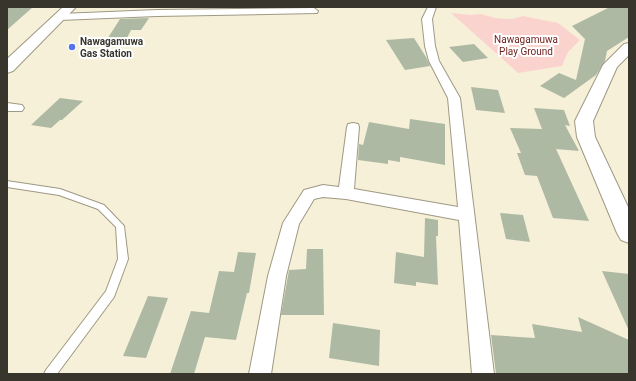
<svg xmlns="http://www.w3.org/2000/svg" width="636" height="381" font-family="Roboto,sans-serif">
  <rect width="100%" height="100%" fill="#f6f0d8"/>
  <polygon fill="#fbd3ce" points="451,13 471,15 481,14 495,18 512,19 523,16 558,23 580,40 568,52 562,66 518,73"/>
  <g fill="#aeb9a4">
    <polygon points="7,7 33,7 7,30"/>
    <polygon points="610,7 629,7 629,37 607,51 605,61 596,75 564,98 540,86 559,73 576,80 585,39 572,26"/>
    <polygon points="149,18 141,30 131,30 126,40 106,41 120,19"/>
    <polygon points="414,38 426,57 430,66 405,70 386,40"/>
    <polygon points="474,44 488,58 463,62 449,47"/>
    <polygon points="471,87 498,90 505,113 476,110"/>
    <polygon points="60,98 83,101 62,120 60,120 51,128 31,125"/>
    <polygon points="534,108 564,110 570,126 565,125 579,151 556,149 589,221 553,218 537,176 525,175 517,153 521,153 510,128 542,129"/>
    <polygon points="410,119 445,124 445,165 400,157 400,162 388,160 388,164 358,160 359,144 363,145 369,122 409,129"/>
    <polygon points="500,213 523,215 530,242 506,239"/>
    <polygon points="425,218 438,220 438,236 436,236 438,285 416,282 416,286 394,283 396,252 424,257"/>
    <polygon points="307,249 323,249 324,315 281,315 289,270 306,269"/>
    <polygon points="238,252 256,253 249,293 247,293 236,340 205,337 194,374 170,374 191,311 209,313 219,271 234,272"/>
    <polygon points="602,271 629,274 629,331"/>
    <polygon points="148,296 168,298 146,358 123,356"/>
    <polygon points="578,317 629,340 629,374 496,374 491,335 535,338 532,324 582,332"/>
    <polygon points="333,323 380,330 379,366 329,358"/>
  </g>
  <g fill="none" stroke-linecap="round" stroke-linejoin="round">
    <defs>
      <polygon id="lane" points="7,181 60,189 104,205 124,226 128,259 114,297 57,374 44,374 46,370 106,291 118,259 116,227 98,209 59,195 7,187"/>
      <g id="street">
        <polygon points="428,7 436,7 432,19 435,46 439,61 460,98 494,374 472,374 459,220 346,199 323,197 314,199 299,224 286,276 271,374 249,374 268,276 283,223 304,190 323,185 339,187 347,127 348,124 353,123 358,124 359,127 354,189 458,207 448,98 429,61 425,46 422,19"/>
        <polygon points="314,8 318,11 317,13 157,16 60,20 56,17 60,14 157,10"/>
        <polygon points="7,103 22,105 24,108 22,111 7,111"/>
      </g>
      <polygon id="secondary" points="629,43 629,55 617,67 593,121 595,137 629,209 629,243 621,240 617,233 577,137 575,121 603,65 624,44"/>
      <polygon id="primary" points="63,7 76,7 13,71 7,73 7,59"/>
    </defs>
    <use href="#lane" stroke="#9e9983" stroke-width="2"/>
    <use href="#street" stroke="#9e9983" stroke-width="2"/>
    <use href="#secondary" stroke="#9e9983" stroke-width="2"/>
    <use href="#primary" stroke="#9e9983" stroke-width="2"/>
    <use href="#lane" fill="#fff" fill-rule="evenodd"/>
    <use href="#street" fill="#fff" fill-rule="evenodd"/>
    <use href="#secondary" fill="#fff" fill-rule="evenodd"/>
    <use href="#primary" fill="#fff" fill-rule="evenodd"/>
  </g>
  <circle fill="#5574e9" stroke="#fff" stroke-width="1.5" cx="72" cy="47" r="4"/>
  <g text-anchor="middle" stroke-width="4" stroke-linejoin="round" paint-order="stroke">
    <g font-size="10" fill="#6d1d1a" stroke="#fff">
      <text x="526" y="43">Nawagamuwa<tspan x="526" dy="12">Play Ground</tspan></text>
    </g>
    <g font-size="10" font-weight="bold" fill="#37352c" stroke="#fff" text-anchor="start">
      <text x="80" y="45">Nawagamuwa<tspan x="80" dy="12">Gas Station</tspan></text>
    </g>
  </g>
  <rect width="636" height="381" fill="none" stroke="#37352c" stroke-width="16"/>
</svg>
